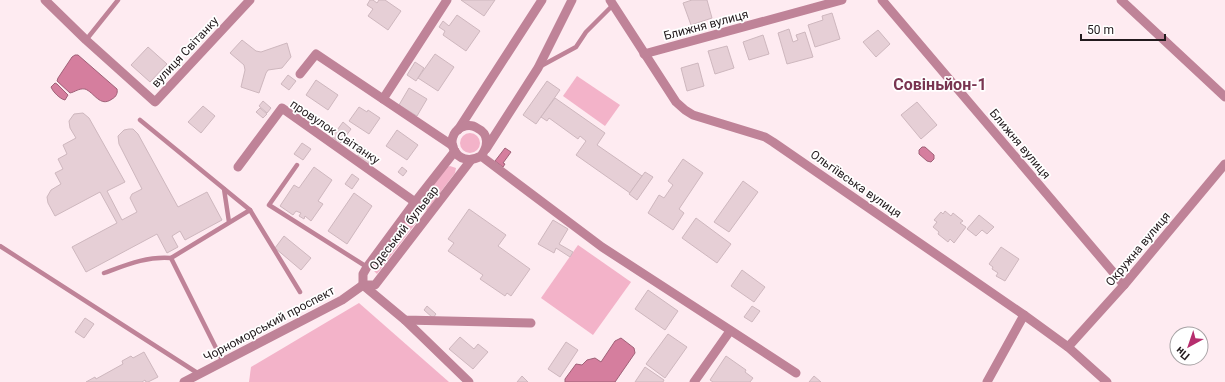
<svg xmlns="http://www.w3.org/2000/svg" width="1225" height="382" font-family="Roboto,sans-serif">
  <rect width="100%" height="100%" fill="#feebf1"/>
  <g fill="#f3b3c9">
    <polygon points="577,76 620,105 605,126 563,96"/>
    <circle cx="470" cy="143" r="10"/>
    <polygon points="450,166 456,168 455,173 427,210 423,211 420,207 420,203 447,167"/>
    <polygon points="411,216 415,218 416,223 377,274 370,267 407,218"/>
    <polygon points="578,245 631,282 593,335 541,298"/>
    <polygon points="359,303 449,382 249,382 251,367"/>
  </g>
  <g fill="#d57e9e" stroke="#9f6077">
    <path d="M75 55H78L117 89C118 93 116 97 112 99 100 108 94 92 85 89 79 88 75 92 70 93L57 81 58 78 72 57Z"/>
    <path d="M55 83 57 84 68 95 65 100C60 99 53 92 51 87Z"/>
    <polygon points="922,147 925,147 934,155 934,159 931,162 927,161 919,154 919,150"/>
    <polygon points="505,148 511,152 503,163 505,164 503,167 495,161"/>
    <polygon points="621,338 634,348 635,353 615,382 565,382 565,379 576,364 582,365 587,360 595,358 601,362 615,341"/>
  </g>
  <g fill="#e6cfd6" stroke="#ceb7be">
    <polygon points="370,0 373,0 377,3 379,0 385,0 401,11 388,30 368,16 373,9 367,5"/>
    <polygon points="461,0 495,0 484,16"/>
    <polygon points="692,0 707,0 712,18 691,25 683,3"/>
    <polygon points="832,13 840,39 815,47 808,25 823,20 822,16"/>
    <polygon points="457,15 480,31 466,51 443,35 445,31 439,27 443,21 449,26"/>
    <polygon points="789,29 793,42 798,40 796,35 805,32 813,57 787,64 778,33"/>
    <polygon points="878,30 890,44 876,57 863,42"/>
    <polygon points="763,35 769,54 749,60 743,42"/>
    <polygon points="242,40 256,51 261,52 287,43 291,57 282,68 268,70 266,73 259,93 241,87 245,70 244,65 230,53"/>
    <polygon points="727,46 734,68 715,74 708,51"/>
    <polygon points="148,47 167,64 150,82 131,65"/>
    <polygon points="435,54 454,67 438,91 418,78"/>
    <polygon points="415,62 424,68 416,81 407,75"/>
    <polygon points="698,63 704,86 687,91 681,68"/>
    <polygon points="288,75 296,81 289,90 281,84"/>
    <polygon points="316,80 338,95 328,110 306,95"/>
    <polygon points="547,81 560,90 536,124 523,115"/>
    <polygon points="409,88 427,99 417,116 399,105"/>
    <polygon points="555,98 605,133 597,145 642,176 630,193 576,155 586,141 580,136 578,139 549,118 547,121 541,117"/>
    <polygon points="263,101 271,108 267,113 259,106"/>
    <polygon points="917,102 937,125 921,139 901,115"/>
    <polygon points="203,106 215,116 201,133 188,122"/>
    <polygon points="359,107 367,112 368,110 380,118 369,134 349,121"/>
    <polygon points="260,108 267,114 263,118 256,112"/>
    <polygon points="83,113 89,118 125,182 107,191 122,220 137,212 130,198 132,194 142,189 119,144 118,136 124,130 129,129 133,129 138,134 178,207 207,192 222,220 185,240 180,231 172,236 178,247 167,253 157,234 86,272 72,247 117,223 100,192 55,216 48,203 47,197 51,190 61,184 55,173 63,169 58,159 67,154 63,145 76,138 70,128 69,121 74,114"/>
    <polygon points="343,122 351,129 341,143 332,137"/>
    <polygon points="397,130 418,145 407,160 386,146"/>
    <polygon points="302,143 311,149 303,160 294,154"/>
    <polygon points="363,147 374,155 368,164 357,157"/>
    <polygon points="683,159 703,173 679,209 684,213 673,230 648,213 659,195 664,198 673,185 668,181"/>
    <polygon points="314,167 332,180 318,201 323,204 311,221 305,216 304,219 299,216 301,213 296,211 293,215 280,206 294,185 299,188"/>
    <polygon points="402,167 407,171 403,176 398,172"/>
    <polygon points="645,172 653,177 637,200 629,194"/>
    <polygon points="352,174 359,179 352,189 345,184"/>
    <polygon points="743,181 758,192 729,232 714,222"/>
    <polygon points="354,193 372,206 347,244 328,231"/>
    <polygon points="469,209 506,235 498,246 530,269 511,296 507,293 505,296 480,279 483,275 448,251 454,243 448,239"/>
    <polygon points="945,211 951,216 953,213 963,221 960,223 966,227 954,243 950,239 948,242 938,234 939,232 933,227 937,222 934,220 941,212 943,214"/>
    <polygon points="979,215 994,227 987,234 982,230 976,236 967,229"/>
    <polygon points="696,218 731,244 717,263 682,238"/>
    <polygon points="553,220 568,229 559,244 573,252 570,257 556,248 554,253 538,244"/>
    <polygon points="284,236 311,258 301,270 275,248"/>
    <polygon points="1001,247 1019,259 1005,281 996,276 998,273 992,269 993,267 989,264"/>
    <polygon points="742,270 765,287 754,302 731,286"/>
    <polygon points="648,290 678,311 665,330 635,309"/>
    <polygon points="427,306 436,314 433,318 424,310"/>
    <polygon points="752,306 760,311 752,322 744,317"/>
    <polygon points="85,318 94,324 84,338 75,332"/>
    <polygon points="668,334 687,347 665,378 646,364"/>
    <polygon points="460,337 474,349 478,344 488,352 473,369 449,349"/>
    <polygon points="566,342 578,350 560,377 548,369"/>
    <polygon points="144,352 158,377 148,382 146,382 145,380 142,382 86,382 95,377 96,379 123,364 122,361 131,356 133,358"/>
    <polygon points="726,356 746,370 745,372 753,378 750,382 713,382 710,380"/>
    <polygon points="645,367 664,380 663,382 635,382"/>
    <polygon points="522,376 528,382 517,382"/>
    <polygon points="814,376 821,382 809,382"/>
  </g>
  <g fill="none" stroke-linecap="round" stroke-linejoin="round">
    <g stroke="#bf8398" stroke-width="4.5">
      <polyline points="86,40 118,0"/>
      <polyline points="541,66 576,47 586,32 613,5"/>
      <polyline points="140,120 250,210 300,292"/>
      <polyline points="297,165 269,205 367,267"/>
      <polyline points="224,189 229,222"/>
      <polyline points="0,246 199,374"/>
      <polyline points="171,258 223,362"/>
      <path d="M104 273C126 265 147 256 171 258L250 210"/>
    </g>
    <g stroke="#bf8398" stroke-width="9">
      <polyline points="45,0 86,40 155,102 250,0"/>
      <polyline points="610,0 676,102 685,110 693,115 765,137 773,142 1024,315 1068,347 1107,382"/>
      <polyline points="882,0 1124,285"/>
      <polyline points="1121,0 1225,97"/>
      <polyline points="644,54 842,0"/>
      <polyline points="300,74 316,54 453,146"/>
      <polyline points="383,99 447,0"/>
      <polyline points="458,130 542,0"/>
      <polyline points="486,149 538,68 572,0"/>
      <path d="M481 156C488 147 490 134 477 128 473 125 467 125 462 127 441 137 456 170 481 156L602 247 796 373"/>
      <polyline points="238,167 282,108 415,202"/>
      <polyline points="363,285 405,320 531,323"/>
      <polyline points="363,285 363,274 367,267 415,202 455,151"/>
      <polyline points="405,320 469,382"/>
      <polyline points="1068,347 1124,285 1225,164"/>
      <polyline points="184,382 342,300 363,285 375,285 471,160"/>
      <polyline points="694,382 730,331"/>
      <polyline points="987,382 1024,315"/>
    </g>
  </g>
  <g text-anchor="middle" stroke-width="3.5" stroke-linejoin="round" paint-order="stroke">
    <g font-size="12" fill="#221a1d" stroke="#fff">
      <text transform="translate(706 25) rotate(-15)" y="4">Ближня вулиця</text>
      <text transform="translate(185 52) rotate(-47)" y="4">вулиця Світанку</text>
      <text transform="translate(335 132) rotate(34)" y="4">провулок Світанку</text>
      <text transform="translate(1020 144) rotate(50)" y="4">Ближня вулиця</text>
      <text transform="translate(856 184) rotate(35)" y="4">Ольгіївська вулиця</text>
      <text transform="translate(404 228) rotate(-52)" y="4">Одеський бульвар</text>
      <text transform="translate(1138 249) rotate(-50)" y="4">Окружна вулиця</text>
      <text transform="translate(269 324) rotate(-28)" y="4">Чорноморський проспект</text>
    </g>
    <g font-size="16" font-weight="bold" fill="#793551" stroke="#fff">
      <text x="940" y="90">Совіньйон-1</text>
    </g>
  </g>
  <g transform="translate(1189 346) rotate(220)"><circle r="19" fill="#ffffff" stroke="#a7a3a5"/>
  <path d="M0-3L7 15L0 10L-7 15Z" fill="#b62e6e"/>
  <text y="-6" font-size="11" font-weight="bold" text-anchor="middle" fill="#221a1d">Пн</text>
  </g>
  <path d="M1081 34v6h84v-6" fill="none" stroke="#221a1d" stroke-width="2"/>
  <text x="1087" y="34" font-size="12" fill="#221a1d" stroke="#ffffff" stroke-width="3" paint-order="stroke">50 m</text>
</svg>
